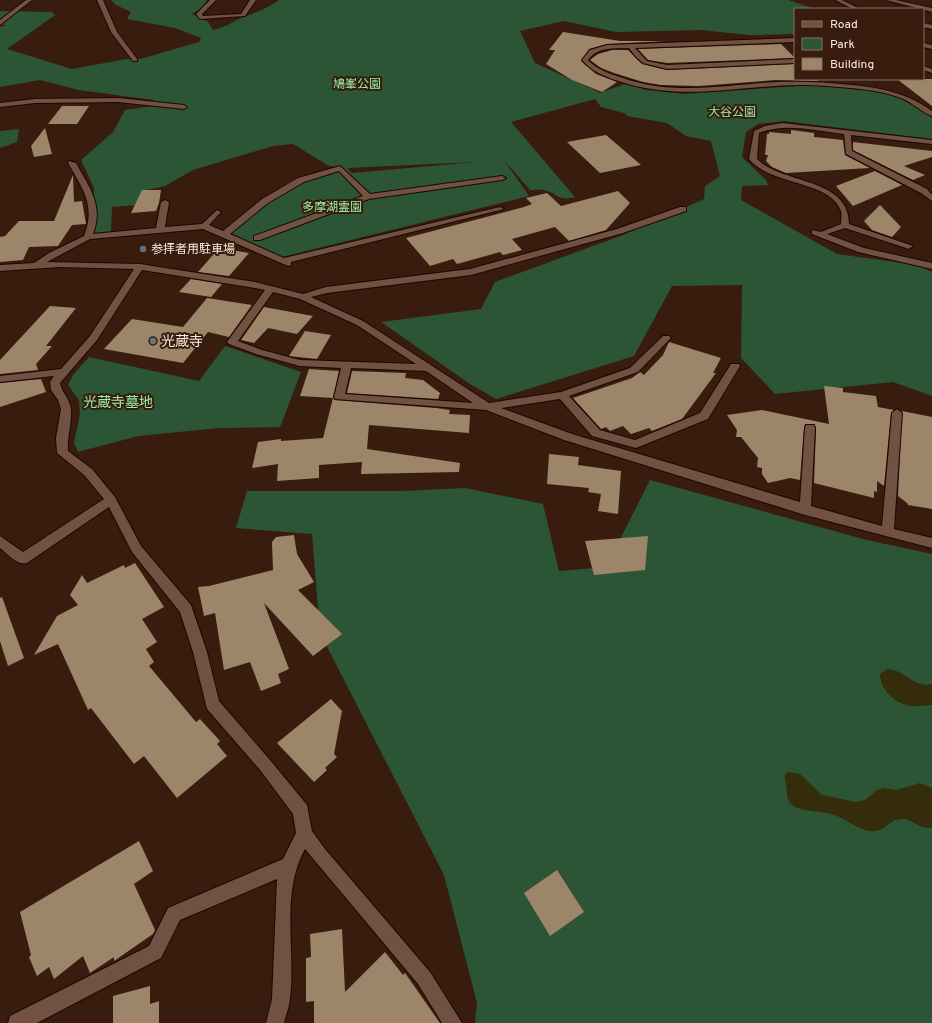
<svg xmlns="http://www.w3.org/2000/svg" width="932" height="1023" font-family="Overpass,'Noto Sans JP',sans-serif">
  <rect width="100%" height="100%" fill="#381d0e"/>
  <g fill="#2c5535" fill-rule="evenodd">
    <path d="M111 0H207L203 7 192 14 208 22 213 30C221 28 226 26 233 22 248 14 265 11 279 0H788L815 9H795V34L749 35 701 30 616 32 564 21 520 31 535 63 601 93 602 92 625 84 647 90 685 94 797 86H832L890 93 913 102 932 118V139L784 121 758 124 746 132 742 157 766 180 768 185 742 186 741 200 837 254 917 265 932 272V396L893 382 775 394 741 358 742 285 672 286 634 356 496 399 470 384 381 322 481 309 495 282 623 235 704 199 705 186 720 176 711 141 686 136 667 123 627 116 624 113 601 107 595 99 511 122 575 197C557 202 557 192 543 190 539 189 534 190 530 190L504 160 529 196 282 257 223 230 259 201 298 180 337 167 329 166 293 144 273 146 193 170 165 186 142 191 137 205 112 207 111 233 98 235 94 233V188L81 160 113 132 125 110 153 106 154 100 79 90 40 80 0 87V27L6 25 0 24V11L52 12 55 15 7 49 72 69 127 59 137 60 199 42 201 38 175 28 127 19 131 12 116 5ZM476 162 352 173 347 168Z"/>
    <polygon points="19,129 17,142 0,148 0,131"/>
    <polygon points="225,346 301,372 280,427 219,428 138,436 78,452 74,443 80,414 79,400 68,385 73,375 89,357 199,381"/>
    <polygon points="650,480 867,540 932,554 932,1023 475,1023 477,1003 444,875 320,633 312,534 236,528 247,491 403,491 465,488 543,504 559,571 606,567"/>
  </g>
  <g fill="#342c0b">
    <path d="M887 669C905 669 914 689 932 684V705C925 705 917 707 910 706 895 703 880 690 880 674Z"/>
    <path d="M788 772 800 774 822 795 856 802 865 800 877 790 884 788 896 790 920 783 932 788V827C921 831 914 820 904 819 891 818 887 829 876 831 861 833 847 819 834 815 821 810 803 813 792 805 785 799 788 793 786 785 786 780 784 779 785 774Z"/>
  </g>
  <g fill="#9c8569">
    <polygon points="563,32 620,41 666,41 607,44 589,49 581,61 596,74 617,82 602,92 572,80 546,64 555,50 549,50"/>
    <polygon points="781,44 795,58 667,63 648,60 638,49"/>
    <polygon points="612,50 628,50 642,64 667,70 795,64 795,79 817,79 818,81 776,80 699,86 661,85 643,82 614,73 601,68 590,60 598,54"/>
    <polygon points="897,79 932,79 932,106"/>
    <polygon points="62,106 89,106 77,124 48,124"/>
    <polygon points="45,128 52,154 34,157 31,146"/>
    <polygon points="791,130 814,133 814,137 843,140 845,155 870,168 786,173 772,167 766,161 768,155 765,155 767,134 769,134 769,132 791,134"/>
    <polygon points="606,135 641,165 600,173 567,142"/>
    <polygon points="853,142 932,151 932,157 904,166 925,175 913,180 853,150"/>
    <polygon points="875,171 902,185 853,206 836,186"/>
    <polygon points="73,175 74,202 82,201 86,224 72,225 58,246 29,247 23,260 0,262 0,237 5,236 19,221 54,221"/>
    <polygon points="142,190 161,190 159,203 156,211 131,213"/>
    <polygon points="618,191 630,203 606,230 569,241 555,227 512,239 522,250 503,255 500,252 457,264 453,259 430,266 406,238 524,207 532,204 526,198 547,193 561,206"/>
    <polygon points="880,205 901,227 892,237 872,230 864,221"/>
    <polygon points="219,248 249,253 229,276 198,272"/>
    <polygon points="191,279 222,284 211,297 179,292"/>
    <polygon points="207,298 252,305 229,337 208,332 183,363 104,349 132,319 183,327"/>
    <polygon points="50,306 76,308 46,346 52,346 36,364 38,370 0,374 0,360"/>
    <polygon points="264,307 313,316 297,334 268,328 254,343 241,340"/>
    <polygon points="305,331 331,335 317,359 289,356"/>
    <polygon points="669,342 721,358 713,373 716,373 682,419 652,431 649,428 631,434 623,426 610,431 606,427 601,429 573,398 632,378 640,372 644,375 663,355"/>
    <polygon points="309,369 339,371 333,398 300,396"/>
    <polygon points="352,371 406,373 405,378 423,380 440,393 438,399 347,393"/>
    <polygon points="41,379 46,392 0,407 0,383"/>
    <polygon points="824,386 843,388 843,392 876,396 878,407 894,410 891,413 884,486 877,481 877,492 874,491 874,498 814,483 816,428 814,424 805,424 804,428 800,480 790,478 768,483 762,474 762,468 757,467 758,458 741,437 736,437 737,430 727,415 762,410 829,424"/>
    <polygon points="333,398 335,400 436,408 450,410 449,414 470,415 469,433 369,425 367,449 460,463 459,472 361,474 362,462 319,465 319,478 277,481 278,464 252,468 258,442 281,439 281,441 323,438"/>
    <polygon points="902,411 932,417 932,509 908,505 907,503 898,496"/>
    <polygon points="549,454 579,457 578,465 621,471 618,514 598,511 601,494 588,492 589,488 547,484"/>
    <polygon points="294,535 297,554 314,582 298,590 342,634 313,656 264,603 289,669 278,674 281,683 261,691 250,662 224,670 215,613 204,616 198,587 209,586 273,570 272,542 276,537"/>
    <polygon points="648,536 645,570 594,575 585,541"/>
    <polygon points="135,563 164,607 142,619 157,642 146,649 154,662 149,666 196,722 200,719 220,741 217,744 227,756 177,798 144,756 134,764 91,708 88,710 58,644 34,655 57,616 78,605 70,595 82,575 87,583 124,565 125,568"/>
    <polygon points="2,597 24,658 8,666 0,641 0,598"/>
    <polygon points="331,699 342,711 334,754 337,757 325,768 327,770 314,782 277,743"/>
    <polygon points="139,841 153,871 134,884 155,930 153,934 114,961 114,957 90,973 83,956 54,979 49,967 37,976 29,957 31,955 20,912"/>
    <polygon points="557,870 584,912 550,936 524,893"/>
    <polygon points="342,929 345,992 385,952 403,975 405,973 440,1023 314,1023 314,1001 306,1002 306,958 311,957 310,934"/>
    <polygon points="150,986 150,1004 159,1001 159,1023 113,1023 113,996"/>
  </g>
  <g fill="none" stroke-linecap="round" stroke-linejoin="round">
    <defs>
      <g id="minor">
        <polygon points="26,0 32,0 0,25 0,20"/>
        <polygon points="97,0 103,0 117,32 137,59 137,61 133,61 111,32"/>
        <polygon points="210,0 216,0 202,14 203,16 241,14 250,0 256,0 245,16 200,19 196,14"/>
        <polygon points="835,0 842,0 860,9 853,9"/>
        <polygon points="886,0 896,0 932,8 932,12"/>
        <polygon points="923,23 932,25 932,29 923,27"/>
        <path d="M795 38V42L635 48 647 61 667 65 795 59V63L667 69 643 63 636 57 629 48C613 49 599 46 588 60 597 70 611 74 623 78 674 96 724 85 776 82 802 81 827 82 852 85 882 88 907 93 932 111V116C921 112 912 102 901 98 877 89 850 88 826 86 751 80 690 106 615 80 603 76 590 70 582 60L590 50 607 45Z"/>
        <polygon points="923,43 932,45 932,49 923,47"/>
        <polygon points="923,66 932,69 932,73 923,70"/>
        <polygon points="118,98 184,105 187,107 184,109 118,102 35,103 0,107 0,103 35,99"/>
        <path d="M782 123 932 140V144L851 135 852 151 927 189 932 195V201L921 193 846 154 844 134C817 131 785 122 759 133L757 159C783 185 849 177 849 224L913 246 909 249 906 248 845 228 827 234 864 248 932 263V269L858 252 812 234V230L821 232 841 224C841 220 842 215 841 211 830 180 771 186 749 159L754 131 765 126Z"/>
        <path d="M69 161 76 163C89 187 104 205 93 234L156 228 161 202 165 200 169 202 165 227 202 224 217 210 221 212 209 225 223 231 262 199 298 178 340 166 370 194 502 176 506 178 502 180 369 199 260 240H254V236L363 196 339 171 304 182 268 203 230 234 284 258 500 207 504 209 291 262V265L288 266 203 229 90 239 47 262 140 264 255 282 303 294 326 287 470 269 617 229 680 207H686V211L623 233 471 275 327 293 311 297 363 321 489 403 561 392 630 368 663 336H669L671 338 669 340 638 372 569 396 600 430 635 440 700 413 731 364H739L740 366 708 419 636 448 592 436 560 399 501 408 572 434 800 502 805 428 806 425H814L815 428 811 506 882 526 892 413 897 409 902 413 894 529 932 538V548L805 515 564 440 486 410 335 399 334 397 341 368 300 366 256 354 229 344 227 342 265 290 255 288 142 270 97 340 60 383C62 393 70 399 71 409 72 422 67 437 68 451L92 469 115 497 141 546 191 605 207 652 219 701 270 760 307 805 312 831 325 849 430 972 462 1023H442L418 984 305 849C280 894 296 950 290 999 289 1007 286 1015 284 1023H266L272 999 277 879 180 920 161 958 37 1023H8L10 1016 149 946 168 908 283 859 296 833 293 814 260 770 207 709 193 652 180 612 132 552 109 507 27 563C17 566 8 554 0 548V536L23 552 104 499 84 475 57 453 56 438 61 409 58 400 51 390 50 382 54 376 0 382V376L61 369 90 336 134 269 60 267 0 271V265L34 263 49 253 84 236C96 206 83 189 68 163ZM273 292 300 299 357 325 416 364 300 360 262 350 238 341ZM351 368 426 371 473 403 345 394Z"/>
      </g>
    </defs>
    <use href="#minor" stroke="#1e0600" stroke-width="2"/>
    <use href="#minor" fill="#715141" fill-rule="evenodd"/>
  </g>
  <circle fill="#5c6f8a" stroke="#381d0e" stroke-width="1.5" cx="143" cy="249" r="4"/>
  <circle fill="#6b7280" stroke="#381d0e" stroke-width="1.5" cx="153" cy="341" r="4"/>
  <g text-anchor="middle" stroke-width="4" stroke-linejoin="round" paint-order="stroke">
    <g font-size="12" fill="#94f0a6" stroke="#381d0e">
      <text x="357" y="88">鳩峯公園</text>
      <text x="732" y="116">大谷公園</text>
      <text x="332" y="211">多摩湖霊園</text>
    </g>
    <g font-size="12" fill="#fce9df" stroke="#381d0e" text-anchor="start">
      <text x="151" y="253">参拝者用駐車場</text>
    </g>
    <g font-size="14" fill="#fce9df" stroke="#381d0e" text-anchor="start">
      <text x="161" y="346">光蔵寺</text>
    </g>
    <g font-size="14" fill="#94f0a6" stroke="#381d0e">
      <text x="118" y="407">光蔵寺墓地</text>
    </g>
  </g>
  <rect x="794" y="8" width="130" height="72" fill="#381d0e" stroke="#866f62"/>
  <rect x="802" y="21" width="20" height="6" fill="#715141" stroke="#866f62"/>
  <text x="830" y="28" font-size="12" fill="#fce9df">Road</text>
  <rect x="802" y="38" width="20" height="12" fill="#2c5535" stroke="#866f62"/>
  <text x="830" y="48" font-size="12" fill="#fce9df">Park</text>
  <rect x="802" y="58" width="20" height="12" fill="#9c8569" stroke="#866f62"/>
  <text x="830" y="68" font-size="12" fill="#fce9df">Building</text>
</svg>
